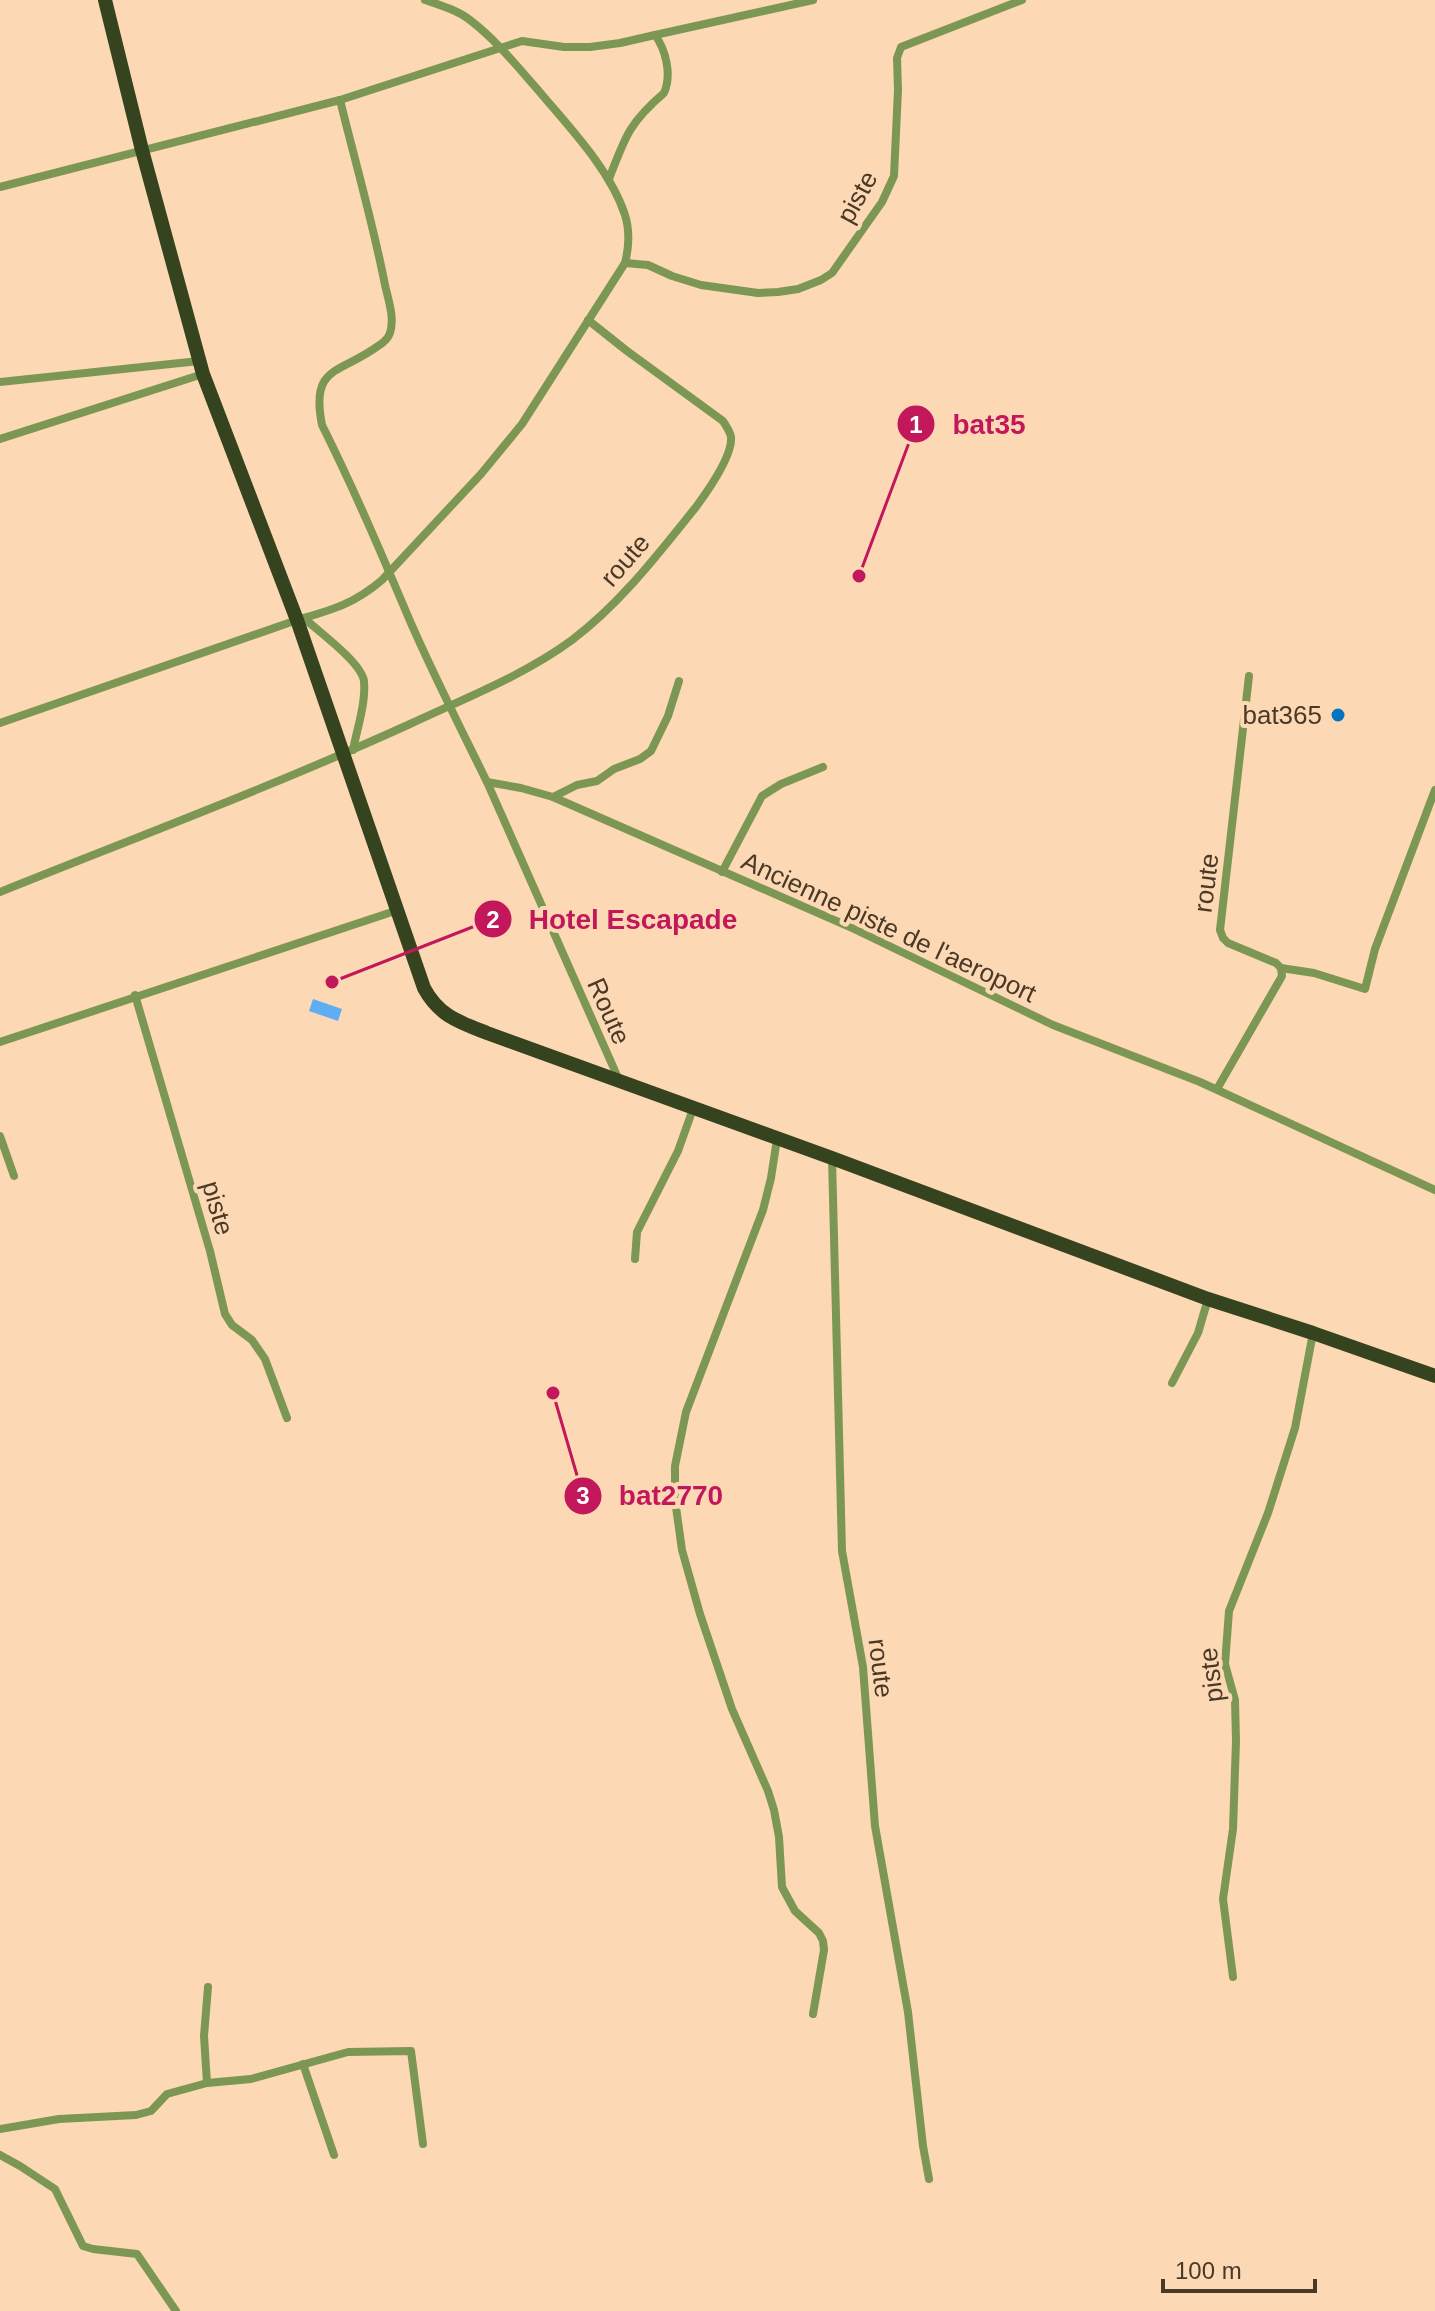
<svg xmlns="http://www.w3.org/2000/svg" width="1435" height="2311" font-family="Arial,sans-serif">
  <rect width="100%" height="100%" fill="#fcd8b4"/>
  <polygon fill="#5faef4" points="313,999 342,1009 338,1021 309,1011"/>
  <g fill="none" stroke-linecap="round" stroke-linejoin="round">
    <g stroke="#7c9754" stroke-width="8">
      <polyline points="655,35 813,0"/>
      <path d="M340 100C355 161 373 223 385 285 388 299 395 318 390 333 388 339 383 343 378 346 340 374 310 365 322 425 354 489 382 555 410 621 434 676 461 729 487 782L521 788 553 797 850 927 1053 1025 1200 1082 1435 1190"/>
      <path d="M0 187 340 100 522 41 564 47H590L620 43 655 35C666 50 672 75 664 93 629 123 625 137 609 179"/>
      <polyline points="625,263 648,265 672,276 701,285 758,293 778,292 798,289 821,280 832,273 882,202 894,176 898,90 897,58 901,47 1022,0"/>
      <polyline points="0,382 199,361"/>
      <polyline points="0,439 203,374"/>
      <path d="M304 618C319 632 361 662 364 681 366 703 357 729 353 750"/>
      <path d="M0 723 297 620C332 610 354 604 382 580L481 474 522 424 625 263C629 247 630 231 625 215 610 169 568 126 538 90 516 65 496 40 470 20 457 10 440 5 425 0"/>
      <polyline points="487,782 619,1080"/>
      <polyline points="553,797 577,785 597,781 614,769 640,759 651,751 668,716 679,681"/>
      <polyline points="722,872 762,796 781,784 823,767"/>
      <path d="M0 892C137 837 276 785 410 724 465 698 523 676 572 640 621 603 658 554 696 507 707 492 733 456 731 437 730 431 726 426 723 421L627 351 588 320"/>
      <polyline points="1281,968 1314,973 1365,989 1375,949 1435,790"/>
      <polyline points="135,995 210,1251 225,1314 232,1325 252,1340 265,1359 287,1418"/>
      <polyline points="0,1042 398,910"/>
      <polyline points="1217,1089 1282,976 1281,968 1276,963 1228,943 1223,938 1220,930 1249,676"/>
      <polyline points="0,1136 14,1176"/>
      <polyline points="777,1139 771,1178 763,1210 686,1412 675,1466 675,1500 682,1550 700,1614 732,1709 768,1791 774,1810 779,1837 782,1887 795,1911 819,1933 823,1941 824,1950 813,2014"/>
      <polyline points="832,1158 842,1551 863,1667 875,1826 908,2012 923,2146 929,2179"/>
      <polyline points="635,1259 637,1232 678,1151 693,1109"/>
      <polyline points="1172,1383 1198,1333 1208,1299"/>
      <polyline points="1233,1977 1223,1899 1233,1829 1236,1741 1235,1700 1225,1664 1229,1611 1268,1513 1295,1428 1313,1333"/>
      <polyline points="303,2064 334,2155"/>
      <polyline points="207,2083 204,2036 208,1987"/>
      <polyline points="0,2129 59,2119 136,2115 151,2111 167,2094 207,2083 251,2079 348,2052 411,2051 423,2144"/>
      <polyline points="0,2155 20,2166 55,2189 83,2246 93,2249 137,2254 176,2311"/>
    </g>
    <path stroke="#35431f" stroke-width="14" d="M105 0 142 150 203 374 297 620 424 988C439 1016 459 1022 487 1033L832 1158 1208 1299 1313 1333 1435 1376"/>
  </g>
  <circle fill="#0175bf" stroke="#fcd8b4" stroke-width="3" cx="1338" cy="715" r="8"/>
  <g text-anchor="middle" stroke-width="8" stroke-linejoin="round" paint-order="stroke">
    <g font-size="26" fill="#4a3926" stroke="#fcd8b4">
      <text transform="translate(857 197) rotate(-61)" y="9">piste</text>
      <text transform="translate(625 560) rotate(-49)" y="9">route</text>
      <text transform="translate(1206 883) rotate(-83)" y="9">route</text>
      <text transform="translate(889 927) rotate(25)" y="9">Ancienne piste de l'aeroport</text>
      <text transform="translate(609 1011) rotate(66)" y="9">Route</text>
      <text transform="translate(218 1208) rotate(74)" y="9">piste</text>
      <text transform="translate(881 1668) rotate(83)" y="9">route</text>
      <text transform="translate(1211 1675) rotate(-97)" y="9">piste</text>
    </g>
    <g font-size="26" fill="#4a3926" stroke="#fcd8b4" text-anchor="end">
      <text x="1322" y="724">bat365</text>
    </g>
  </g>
  <path fill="none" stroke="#c2185b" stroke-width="3" d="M859 576L916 424M332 982L493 919M553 1393L583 1496"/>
  <g fill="#c2185b" stroke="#fcd8b4" stroke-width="3">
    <circle cx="859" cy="576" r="8"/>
    <circle cx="332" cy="982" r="8"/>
    <circle cx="553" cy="1393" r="8"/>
    <circle cx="916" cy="424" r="20"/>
    <circle cx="493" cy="919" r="20"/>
    <circle cx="583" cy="1496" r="20"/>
  </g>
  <g font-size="24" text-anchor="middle" font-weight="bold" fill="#fff">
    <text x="916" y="433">1</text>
    <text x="493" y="928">2</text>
    <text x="583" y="1504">3</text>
  </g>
  <g font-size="28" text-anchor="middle" font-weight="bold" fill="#c2185b" stroke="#fcd8b4" stroke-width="8" stroke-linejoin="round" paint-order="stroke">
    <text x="989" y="434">bat35</text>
    <text x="633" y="929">Hotel Escapade</text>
    <text x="671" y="1505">bat2770</text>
  </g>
  <path d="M1163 2279v12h152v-12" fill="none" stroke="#4a3926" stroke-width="4"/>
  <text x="1175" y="2279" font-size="24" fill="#4a3926" stroke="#fcd8b4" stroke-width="6" paint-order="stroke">100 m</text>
</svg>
